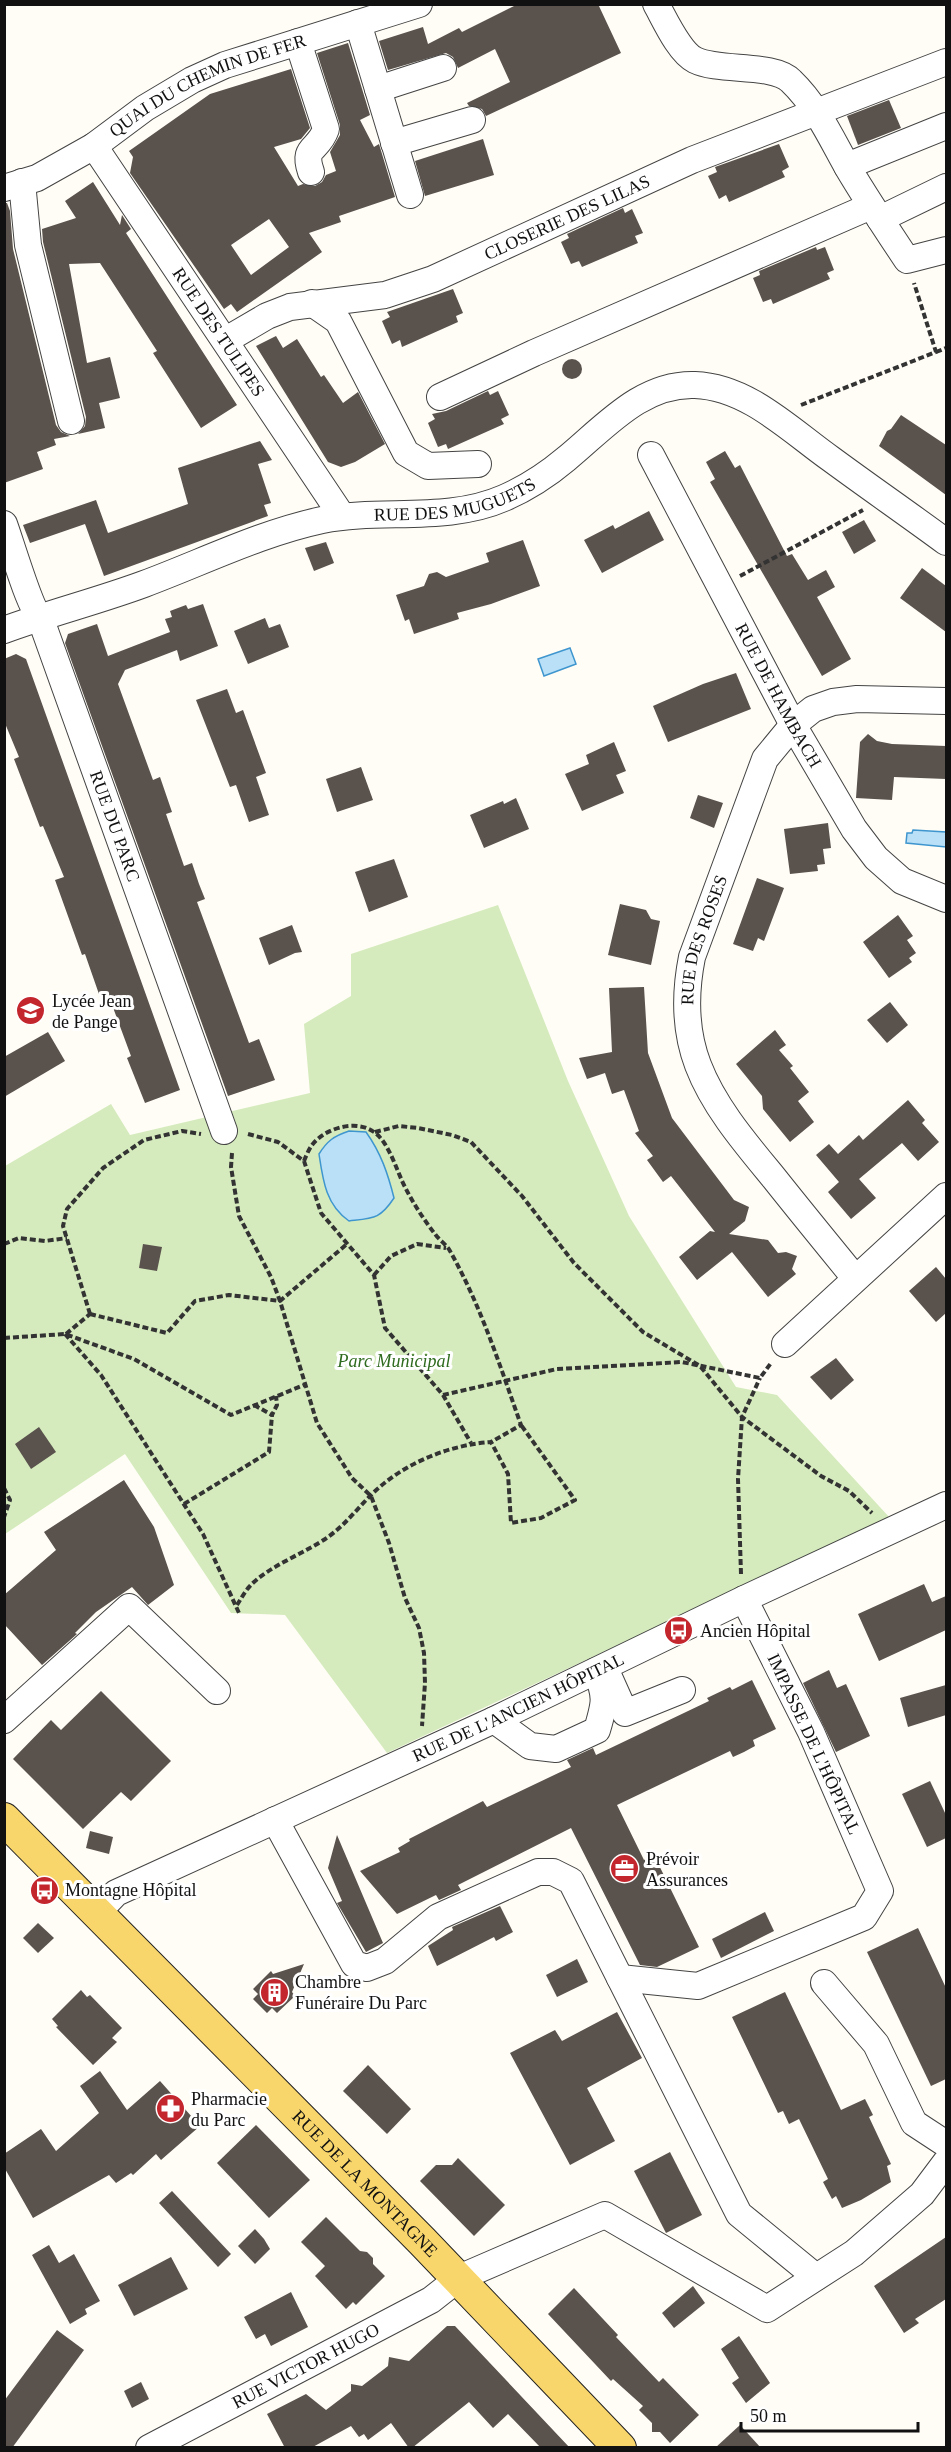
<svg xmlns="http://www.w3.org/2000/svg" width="951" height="2452" font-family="Georgia,serif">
  <rect width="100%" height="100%" fill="#fffdf5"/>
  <polygon fill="#d5ebbd" points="498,905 568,1081 629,1216 736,1387 777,1395 890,1518 387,1753 285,1615 231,1613 125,1454 5,1534 5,1166 111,1104 130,1135 310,1093 304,1024 351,996 351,954"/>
  <g fill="#b9e0f7" stroke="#3f96cf" stroke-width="1.5">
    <polygon points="570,648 576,664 544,676 538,659"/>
    <polygon points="913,830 946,832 946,847 906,843 907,833 912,833"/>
    <path d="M349 1131 366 1132C381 1153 388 1174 394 1198 380 1219 374 1218 349 1221 326 1205 323 1181 319 1154 327 1141 334 1136 349 1131Z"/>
  </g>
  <g fill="#5a524d" fill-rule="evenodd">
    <polygon points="518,4 598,4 621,53 486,116 482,109 469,106 467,103 510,82 495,49 458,68 453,57 446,53 388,70 379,41 423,27 428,44 459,28 462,32"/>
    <path d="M348 43 370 115 360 120 374 147 379 144 395 197 339 216 341 222 309 233 322 252 237 312 231 304 224 309 130 173 133 157 129 151 210 94 291 69 310 128 301 139 274 147 298 186 303 184 315 186 322 182 326 175 336 171 330 152 340 135V125L317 53ZM269 219 289 247 251 275 231 245Z"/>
    <polygon points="889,100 901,128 858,145 847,116"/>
    <polygon points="483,139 494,175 425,196 415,161"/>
    <polygon points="779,144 789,167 782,171 785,177 729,202 726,195 719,199 708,176 717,172 715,167"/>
    <polygon points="93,182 120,225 122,215 131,229 126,233 237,405 201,428 153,353 157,351 100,263 69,264 87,363 110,357 120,398 99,403 105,428 78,434 85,426 86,417 43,242 42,229 76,218 65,201"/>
    <polygon points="4,203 7,203 10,211 13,249 56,425 61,432 70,436 54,439 56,445 37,452 43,469 4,483"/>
    <polygon points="623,208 625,213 632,209 643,233 635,236 638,243 582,267 579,261 571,264 561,242 569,238 567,234"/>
    <polygon points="816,247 817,250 825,247 834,270 827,273 830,279 773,304 771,299 763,302 753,278 760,275 759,271"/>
    <polygon points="453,289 463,313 456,316 458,322 402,347 400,340 392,344 382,321 390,317 387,312"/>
    <polygon points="276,336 283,348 297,339 321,377 324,375 343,403 358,392 385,444 355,462 341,467 328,462 256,346"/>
    <circle cx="572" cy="369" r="10"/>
    <polygon points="488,391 490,395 498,391 509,415 501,419 504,424 448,449 446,444 438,447 428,423 435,419 432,414 446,411"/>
    <polygon points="901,415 946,445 946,495 879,446 887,431 891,429"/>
    <polygon points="260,441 272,460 258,464 271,503 264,505 268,516 104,576 85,524 30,543 23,525 96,500 108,533 188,504 178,468"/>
    <polygon points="725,451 735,468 740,465 787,556 792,554 808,580 826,570 835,587 817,597 851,659 822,676 710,482 715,479 706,462"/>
    <polygon points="649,511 664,540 602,573 584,540 613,525 615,529"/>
    <polygon points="864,520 876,541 854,554 842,532"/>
    <polygon points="523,540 540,586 491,604 457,613 459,619 414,634 409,619 405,621 396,595 424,586 429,574 437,572 446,577 489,562 486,553"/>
    <polygon points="326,542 334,563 314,571 305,548"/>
    <polygon points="922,568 946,586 946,632 900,598"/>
    <polygon points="203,604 218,646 180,661 177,650 125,670 118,684 153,780 160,777 172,812 166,814 184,866 192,863 199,884 205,899 197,902 249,1043 259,1039 275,1080 228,1096 65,643 68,634 97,624 108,656 170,632 165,619 172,617 170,611 186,605 188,609"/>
    <polygon points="265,618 269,628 280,624 289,647 248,664 234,631"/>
    <polygon points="16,654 26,659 180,1090 145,1103 127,1058 131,1056 108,994 100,997 85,954 82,955 55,880 64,877 43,826 40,827 14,759 19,757 4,721 4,659"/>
    <polygon points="736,673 751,709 668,742 653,706 703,684"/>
    <polygon points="227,689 236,713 243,710 266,773 256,777 269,815 249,822 236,785 230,787 196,700"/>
    <polygon points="868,734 877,741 892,744 946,746 946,779 894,777 892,800 856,798 860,742"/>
    <polygon points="614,742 626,771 616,775 624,793 582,811 565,774 589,764 586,755"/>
    <polygon points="361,767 373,800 337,812 326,779"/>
    <polygon points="698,795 723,803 714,828 690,818"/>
    <polygon points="516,798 529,829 484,848 470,815 503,801 504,804"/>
    <polygon points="828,823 831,848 823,849 825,864 817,865 818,871 790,874 784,829"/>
    <polygon points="394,859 408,897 369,912 355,872"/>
    <polygon points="757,878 784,888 764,941 758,938 753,951 733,944"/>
    <polygon points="620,904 646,910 651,919 660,921 651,965 608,955"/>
    <polygon points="898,915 913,936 907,940 916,953 909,958 912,962 889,978 863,942"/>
    <polygon points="292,925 302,952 295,953 269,965 259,938"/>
    <polygon points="644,987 648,1053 672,1118 734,1200 749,1207 745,1221 729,1234 768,1240 778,1253 786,1252 797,1256 792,1269 796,1274 768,1297 732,1252 697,1280 679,1257 710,1231 715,1232 671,1176 663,1182 647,1160 653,1156 635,1133 639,1131 624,1090 612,1094 605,1073 587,1079 579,1058 612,1052 609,988"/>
    <polygon points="890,1002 908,1025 887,1043 867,1020"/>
    <polygon points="775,1030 786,1045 779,1050 793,1066 790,1068 809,1092 798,1101 814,1122 790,1142 763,1109 762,1096 736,1064"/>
    <polygon points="48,1032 65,1061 4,1097 4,1057"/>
    <polygon points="908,1100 925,1120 922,1123 939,1142 918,1161 902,1143 859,1179 876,1198 851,1219 828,1192 839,1182 816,1155 829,1144 838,1154 859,1135 863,1140"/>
    <polygon points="143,1244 162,1247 157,1271 139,1268"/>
    <polygon points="936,1267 946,1279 946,1313 936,1322 909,1291"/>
    <polygon points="836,1358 854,1380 831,1400 810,1377"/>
    <polygon points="39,1427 56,1452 31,1469 15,1444"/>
    <polygon points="124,1480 154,1527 174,1585 148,1605 132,1587 96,1612 75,1633 77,1634 42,1665 4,1624 4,1595 56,1550 44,1532"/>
    <polygon points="924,1584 932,1602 946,1596 946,1630 879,1661 858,1614"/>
    <polygon points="829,1670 837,1688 846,1684 870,1736 836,1752 803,1683"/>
    <polygon points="752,1680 776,1729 753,1740 755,1746 744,1752 733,1757 730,1751 617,1805 644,1860 654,1855 699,1947 657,1967 640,1965 571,1828 458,1885 461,1890 439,1900 436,1895 397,1914 360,1871 400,1852 398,1848 410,1841 409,1839 483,1801 487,1807 571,1767 567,1760 593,1748 596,1755 709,1701 707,1698 730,1687 732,1690"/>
    <polygon points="946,1685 946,1715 908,1727 900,1698"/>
    <polygon points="101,1691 171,1761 131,1801 121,1792 83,1829 13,1759 51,1720 61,1730"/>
    <polygon points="930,1781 946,1815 946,1838 927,1847 902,1794"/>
    <polygon points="90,1831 113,1837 109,1854 86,1848"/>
    <polygon points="337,1835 383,1943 366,1952 337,1903 342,1901 328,1868"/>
    <polygon points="500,1906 513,1932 496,1941 494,1937 437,1966 428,1946 453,1930 452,1927"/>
    <polygon points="765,1912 774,1931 721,1958 712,1939"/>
    <polygon points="38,1923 54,1938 38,1953 23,1938"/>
    <polygon points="918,1928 946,1988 946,2079 931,2086 867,1952"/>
    <polygon points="577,1959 588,1982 557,1997 546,1975"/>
    <polygon points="304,1964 292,1992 295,1996 277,2013 272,2008 267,2013 253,1999 258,1994 253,1989 271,1971 273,1974"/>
    <polygon points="81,1990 87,1997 90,1995 122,2028 112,2038 117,2042 93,2065 56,2027 58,2026 52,2019"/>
    <polygon points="785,1992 841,2110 865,2099 873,2115 869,2117 891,2164 887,2166 891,2182 861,2200 842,2208 836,2196 832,2199 823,2182 828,2179 799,2119 789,2124 783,2111 778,2113 732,2017"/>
    <polygon points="617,2012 642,2058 587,2088 615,2141 570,2165 510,2053 555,2030 562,2041"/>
    <polygon points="368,2065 411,2109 387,2134 343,2091"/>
    <polygon points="100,2071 127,2110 160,2081 200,2126 161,2160 156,2154 133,2175 131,2173 116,2183 109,2175 33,2218 4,2167 4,2154 41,2129 56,2151 99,2113 80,2086"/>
    <polygon points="256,2125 310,2180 269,2218 217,2163"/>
    <polygon points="670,2152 702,2215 666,2233 634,2171"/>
    <polygon points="458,2158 505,2205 474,2236 420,2181 436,2165 452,2165"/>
    <polygon points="172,2191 231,2254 218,2267 159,2203"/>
    <polygon points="326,2217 360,2251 367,2252 373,2258 373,2264 385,2276 356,2305 353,2302 346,2309 315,2276 325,2266 301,2242"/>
    <polygon points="255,2229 264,2239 270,2249 255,2264 238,2246"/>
    <polygon points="946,2237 946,2299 915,2319 919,2323 904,2333 874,2286"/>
    <polygon points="49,2245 59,2263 74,2254 100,2301 85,2309 87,2314 70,2324 32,2255"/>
    <polygon points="171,2257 188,2289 134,2316 118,2285"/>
    <polygon points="693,2286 705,2303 674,2328 662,2313"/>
    <polygon points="574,2288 618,2335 616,2337 659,2382 663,2378 699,2415 670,2443 660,2432 652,2432 652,2423 639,2410 643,2406 613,2379 611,2381 548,2314"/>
    <polygon points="291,2292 308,2327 271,2346 265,2334 256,2339 244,2317"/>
    <polygon points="447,2326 455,2326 570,2448 541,2448 508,2414 493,2428 469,2402 412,2448 409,2448 391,2423 368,2440 364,2434 359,2437 351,2426 311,2448 285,2448 267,2414 306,2394 326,2410 351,2391 351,2384 362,2386 388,2366 389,2357 409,2361"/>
    <polygon points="57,2330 84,2350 12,2448 4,2448 4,2401"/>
    <polygon points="739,2336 770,2383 746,2403 732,2383 739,2378 721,2349"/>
    <polygon points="141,2382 149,2399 132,2408 124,2391"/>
    <polygon points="740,2425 761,2448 715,2448"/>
  </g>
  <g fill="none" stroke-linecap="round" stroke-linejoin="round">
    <defs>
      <g id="minor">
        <path d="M656 4C665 20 679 52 695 60 719 72 774 63 791 81 817 106 831 138 848 168 867 200 887 230 907 260L946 250"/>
        <polyline points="358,23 410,195"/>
        <path d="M298 42 326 129C318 152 302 145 311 172"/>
        <polyline points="378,89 443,68"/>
        <polyline points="394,143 472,120"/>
        <path id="s1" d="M94 146 342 516"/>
        <polyline points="847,166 946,126"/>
        <polyline points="22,182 28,245 71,421"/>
        <path id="s2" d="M4 188 37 178 94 146 145 108 192 80 225 65 419 4"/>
        <polyline points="880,219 946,187"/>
        <polyline points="312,303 338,321 406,453 428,466 478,464"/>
        <path id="s3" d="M226 340 267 316 290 307 385 295 433 279 692 160 946 62"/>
        <polyline points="440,397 534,353 871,206"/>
        <path id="s4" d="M651 455 793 725 854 829 876 858 902 881 946 899"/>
        <path id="s5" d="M4 524C10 540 30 609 40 617L224 1131"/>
        <path id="s6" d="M4 630C50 613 98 601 144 584 203 562 261 533 322 520 381 508 447 523 504 498 527 488 547 475 566 459 604 428 641 383 695 385 748 387 790 430 831 459 869 487 908 514 946 542"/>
        <path id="s7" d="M855 1278C828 1245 801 1212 774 1178 746 1144 714 1107 698 1065 685 1031 685 992 692 957L765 759 793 725 813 709 833 702 857 699 946 701"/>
        <polyline points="785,1344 946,1196"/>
        <polyline points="608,1675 625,1713 682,1690"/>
        <polyline points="4,1720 129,1607 217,1691"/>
        <path d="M494 1720 530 1746 556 1749 597 1730C605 1703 607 1697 596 1671"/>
        <polyline points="275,1820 354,1964 367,1968 385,1961 438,1917 538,1872 553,1872 571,1881 739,2214 816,2277"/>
        <path id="s8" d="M96 1914 116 1893 494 1720 744 1599 946 1505"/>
        <polyline points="620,1978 698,1986 864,1917 880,1891 811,1732 744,1599"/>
        <polyline points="824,1983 876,2044 914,2123 946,2144"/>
        <path id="s9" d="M149 2448 431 2300 459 2278 605 2215 767 2309 854 2253 922 2194 946 2162"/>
      </g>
      <g id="major">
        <path id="s10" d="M4 1819 422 2241 620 2448"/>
      </g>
    </defs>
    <use href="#minor" stroke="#444" stroke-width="28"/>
    <use href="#major" stroke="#222" stroke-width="34"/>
    <g stroke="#333" stroke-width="4" stroke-dasharray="6 3" stroke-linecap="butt">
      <polyline points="936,352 946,348"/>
      <polyline points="801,405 936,352 914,283"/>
      <polyline points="740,576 863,510"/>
      <polyline points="375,1132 399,1126 418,1128 452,1135 471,1142 522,1196 574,1263 643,1332 700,1366 742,1417 821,1476 849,1491 872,1513"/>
      <polyline points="248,1134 278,1142 304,1161 321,1213 374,1275 385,1328 443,1395 471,1443"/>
      <polyline points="232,1153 231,1167 239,1216 271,1277 280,1301 317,1423 352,1478 371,1496 389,1543 405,1598 419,1628 424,1653 425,1683 422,1726"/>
      <path d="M304 1161C306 1156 309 1149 312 1145 325 1128 356 1119 374 1132 389 1142 397 1172 405 1187 413 1203 424 1220 435 1234 439 1240 446 1244 450 1251 481 1306 500 1366 521 1425L491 1442"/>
      <polyline points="4,1244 19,1238 45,1241 67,1238"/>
      <polyline points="374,1275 391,1256 417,1244 446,1248"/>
      <polyline points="90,1314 63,1226 67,1209 103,1168 144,1140 182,1131 201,1134"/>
      <polyline points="90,1314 167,1333 195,1301 229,1295 280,1301 347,1244"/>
      <polyline points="65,1334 101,1375 203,1534 239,1613"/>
      <polyline points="66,1334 90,1314"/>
      <polyline points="4,1338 65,1334 134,1359 231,1415 304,1385"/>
      <polyline points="443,1395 557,1369 682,1362 760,1378 771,1363"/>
      <polyline points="254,1405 272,1415 277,1405 276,1396"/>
      <polyline points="4,1488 10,1500 4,1517"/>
      <polyline points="184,1504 269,1452 272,1415"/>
      <polyline points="741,1574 738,1479 742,1417 760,1378"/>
      <path d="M237 1605C241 1599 245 1591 250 1586 267 1567 307 1552 328 1537 345 1525 357 1509 371 1495 402 1464 448 1445 491 1442L508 1474 511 1523 541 1518 575 1500 521 1425"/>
    </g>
    <use href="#minor" stroke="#fff" stroke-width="26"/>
    <use href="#major" stroke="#f9d66b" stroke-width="32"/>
  </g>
  <defs>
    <symbol id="school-disc" viewBox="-11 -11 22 22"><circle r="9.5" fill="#c4262e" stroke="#fff"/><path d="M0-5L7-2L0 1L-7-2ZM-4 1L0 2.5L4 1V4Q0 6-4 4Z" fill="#fff"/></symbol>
    <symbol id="bus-disc" viewBox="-11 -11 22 22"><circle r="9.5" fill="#c4262e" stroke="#fff"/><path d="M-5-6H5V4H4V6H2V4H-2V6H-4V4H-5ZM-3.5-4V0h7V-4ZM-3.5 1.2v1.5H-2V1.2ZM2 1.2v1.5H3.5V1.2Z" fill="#fff"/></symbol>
    <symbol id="office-disc" viewBox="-11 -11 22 22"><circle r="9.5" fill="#c4262e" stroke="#fff"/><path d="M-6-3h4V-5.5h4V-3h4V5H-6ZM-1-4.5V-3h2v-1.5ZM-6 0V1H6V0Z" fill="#fff"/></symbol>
    <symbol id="building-disc" viewBox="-11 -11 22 22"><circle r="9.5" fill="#c4262e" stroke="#fff"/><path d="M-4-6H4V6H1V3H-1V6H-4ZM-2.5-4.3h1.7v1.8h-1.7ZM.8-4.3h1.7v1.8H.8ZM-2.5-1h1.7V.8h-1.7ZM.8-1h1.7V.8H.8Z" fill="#fff"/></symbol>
    <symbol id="pharmacy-disc" viewBox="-11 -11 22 22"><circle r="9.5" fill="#c4262e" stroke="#fff"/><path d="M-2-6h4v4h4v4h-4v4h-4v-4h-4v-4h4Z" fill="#fff"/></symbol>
  </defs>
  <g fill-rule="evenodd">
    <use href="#school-disc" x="14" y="994" width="33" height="33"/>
    <use href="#bus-disc" x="662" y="1614" width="33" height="33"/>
    <use href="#office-disc" x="608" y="1852" width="33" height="33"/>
    <use href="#bus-disc" x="28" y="1874" width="33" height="33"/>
    <use href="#building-disc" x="258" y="1976" width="33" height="33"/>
    <use href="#pharmacy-disc" x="154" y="2092" width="33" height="33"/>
  </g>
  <g text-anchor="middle" stroke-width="6" stroke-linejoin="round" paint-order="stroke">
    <g font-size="18" fill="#111" stroke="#fff">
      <text dy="6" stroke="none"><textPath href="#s2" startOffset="230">QUAI DU CHEMIN DE FER</textPath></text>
      <text dy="6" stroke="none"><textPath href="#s3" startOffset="366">CLOSERIE DES LILAS</textPath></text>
      <text dy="6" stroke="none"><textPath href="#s1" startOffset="224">RUE DES TULIPES</textPath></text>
      <text dy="6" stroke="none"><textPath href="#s6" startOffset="472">RUE DES MUGUETS</textPath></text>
      <text dy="6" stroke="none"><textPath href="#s4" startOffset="272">RUE DE HAMBACH</textPath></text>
      <text dy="6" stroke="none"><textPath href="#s5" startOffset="322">RUE DU PARC</textPath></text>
      <text dy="6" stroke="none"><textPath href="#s7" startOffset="394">RUE DES ROSES</textPath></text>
      <text dy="6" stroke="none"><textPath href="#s8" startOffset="472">RUE DE L'ANCIEN HÔPITAL</textPath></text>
      <text transform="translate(814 1744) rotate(65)" y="6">IMPASSE DE L'HÔPITAL</text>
      <text dy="6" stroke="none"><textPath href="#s10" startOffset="513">RUE DE LA MONTAGNE</textPath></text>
      <text dy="6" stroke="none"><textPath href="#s9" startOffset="177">RUE VICTOR HUGO</textPath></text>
    </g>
    <g font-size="18" fill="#111" stroke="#fff" text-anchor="start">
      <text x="52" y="1007">Lycée Jean<tspan x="52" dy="21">de Pange</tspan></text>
      <text x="700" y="1637">Ancien Hôpital</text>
      <text x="646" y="1865">Prévoir<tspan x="646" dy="21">Assurances</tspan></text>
      <text x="65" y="1896">Montagne Hôpital</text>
      <text x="295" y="1988">Chambre<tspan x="295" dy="21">Funéraire Du Parc</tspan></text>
      <text x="191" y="2105">Pharmacie<tspan x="191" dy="21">du Parc</tspan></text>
    </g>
    <g font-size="18" font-style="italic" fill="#2f6b1f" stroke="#fff">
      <text x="394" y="1367">Parc Municipal</text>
    </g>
  </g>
  <rect width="951" height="2452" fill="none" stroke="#111111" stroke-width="12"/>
  <path d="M741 2422v9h177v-9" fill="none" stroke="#111111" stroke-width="3"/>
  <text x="750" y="2422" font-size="18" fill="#111111" stroke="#ffffff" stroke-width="4.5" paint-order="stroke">50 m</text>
</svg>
